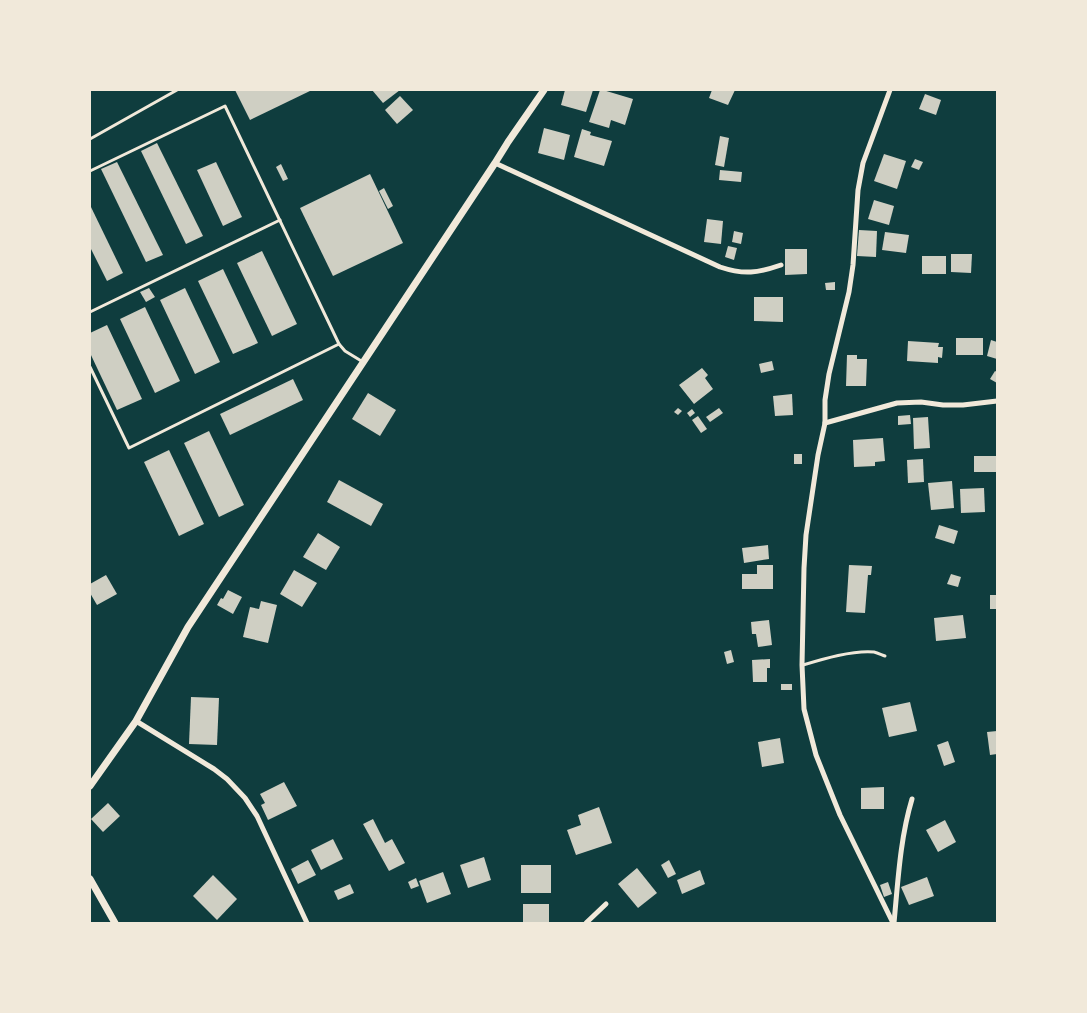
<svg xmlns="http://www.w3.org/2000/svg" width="1087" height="1013" font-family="Lato,sans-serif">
  <rect width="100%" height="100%" fill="#0f3d3e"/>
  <g fill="#cfcfc3">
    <polygon points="235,90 312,90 250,120"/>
    <polygon points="372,90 400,90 383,103"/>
    <polygon points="565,90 593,90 586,112 561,105"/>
    <polygon points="600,90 603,90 633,99 625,125 611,120 609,128 589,122"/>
    <polygon points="712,90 735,90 728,105 709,98"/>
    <polygon points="925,94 941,100 936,115 919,109"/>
    <polygon points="400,96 413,110 397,124 385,110"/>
    <polygon points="544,128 570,135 564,160 538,153"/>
    <polygon points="582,129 591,132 590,135 612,141 604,166 574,157"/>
    <polygon points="720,136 729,138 724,167 715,165"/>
    <polygon points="157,143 203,236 186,244 141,151"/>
    <polygon points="884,154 906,161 897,189 874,181"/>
    <polygon points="915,159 923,162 919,170 911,167"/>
    <polygon points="117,162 163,255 146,262 101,169"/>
    <polygon points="216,162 242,217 223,226 197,170"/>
    <polygon points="281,164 288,179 283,181 276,167"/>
    <polygon points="720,170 742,172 741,182 719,180"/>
    <polygon points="370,174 403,243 333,276 300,208"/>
    <polygon points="384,188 393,206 388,209 379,191"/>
    <polygon points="874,200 894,206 889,225 868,219"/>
    <polygon points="90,205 123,273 107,281 90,247"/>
    <polygon points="707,219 723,221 721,244 704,242"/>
    <polygon points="859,230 877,231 876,257 857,256"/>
    <polygon points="734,231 743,233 741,244 732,242"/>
    <polygon points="885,232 909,235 906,253 882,250"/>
    <polygon points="728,246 737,248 734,260 725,257"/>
    <polygon points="785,249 807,249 807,274 785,275"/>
    <polygon points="262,251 297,324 272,336 237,263"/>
    <polygon points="951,254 972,254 971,273 951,272"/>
    <rect x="922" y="256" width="24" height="18"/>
    <polygon points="223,269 258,343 233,354 198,281"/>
    <polygon points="835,282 835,290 826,290 825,283"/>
    <polygon points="149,288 155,297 146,302 140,292"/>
    <polygon points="185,288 220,362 195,374 160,300"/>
    <polygon points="754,297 783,297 783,322 754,321"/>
    <polygon points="145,307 180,381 155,393 120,319"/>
    <polygon points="107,325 142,399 117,410 90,353 90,333"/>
    <rect x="956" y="338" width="27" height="17"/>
    <polygon points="991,340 997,342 997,359 987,356"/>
    <polygon points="908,341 939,343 938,347 943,347 942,358 938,357 938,363 907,361"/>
    <polygon points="847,355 857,355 857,359 867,359 866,386 846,386"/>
    <polygon points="772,361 774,370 761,373 759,364"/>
    <polygon points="702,368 708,375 705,378 713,389 694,404 679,385"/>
    <polygon points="995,371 997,372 997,383 990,379"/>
    <polygon points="293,379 303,400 230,435 220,414"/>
    <polygon points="368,393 396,410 380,436 352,419"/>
    <polygon points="792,394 793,415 775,416 773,396"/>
    <polygon points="678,408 682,411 678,415 674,412"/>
    <polygon points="719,408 723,413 710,422 706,417"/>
    <polygon points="692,409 695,413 690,417 687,413"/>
    <polygon points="910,415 911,424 898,425 898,416"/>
    <polygon points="698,416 707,429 701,433 692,420"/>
    <polygon points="928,417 930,448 914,449 913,418"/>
    <polygon points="209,431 244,505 219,517 184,443"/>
    <polygon points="883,438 885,461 875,462 875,466 854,467 853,440"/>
    <polygon points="169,450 204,524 179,536 144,462"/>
    <rect x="794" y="454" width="8" height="10"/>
    <rect x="974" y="456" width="23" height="16"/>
    <polygon points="923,459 924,482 908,483 907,460"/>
    <polygon points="339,480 383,504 371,526 327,502"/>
    <polygon points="952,481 954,508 931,510 928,483"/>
    <polygon points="984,488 985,512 961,513 960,489"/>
    <polygon points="939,525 958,531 954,544 935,538"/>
    <polygon points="318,533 340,547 326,570 303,557"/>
    <polygon points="768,545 769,559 744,563 742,548"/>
    <polygon points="757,565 773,565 773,589 742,589 742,574 757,574"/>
    <polygon points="849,565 872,566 871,575 868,575 865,613 846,612"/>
    <polygon points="294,570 317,583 302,607 280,594"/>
    <polygon points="951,574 961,577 958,587 947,584"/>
    <polygon points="106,575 117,594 97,605 90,593 90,584"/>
    <polygon points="228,590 242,597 233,614 217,605 221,598 223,599"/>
    <rect x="990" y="595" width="7" height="14"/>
    <polygon points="261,601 277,605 268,643 243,637 250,607 259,609"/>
    <polygon points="963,615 966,638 936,641 934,618"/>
    <polygon points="769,620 772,645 758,647 756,634 752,634 751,622"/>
    <polygon points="731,650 734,662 727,664 724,652"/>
    <polygon points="770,659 770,668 767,668 767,682 753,682 752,660"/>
    <rect x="781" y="684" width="11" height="6"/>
    <polygon points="191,697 219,698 217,745 189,744"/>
    <polygon points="910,702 917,731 889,737 882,708"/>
    <polygon points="997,731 997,754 990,755 987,732"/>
    <polygon points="780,738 784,763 762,767 758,742"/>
    <polygon points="948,741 955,762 944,766 937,745"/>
    <polygon points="284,782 297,806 268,820 261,805 265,803 260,794"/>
    <polygon points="884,787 884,809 861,809 861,788"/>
    <polygon points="108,803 120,816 103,832 91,819"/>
    <polygon points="599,807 612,843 576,855 567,830 581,825 578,815"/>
    <polygon points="373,819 385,843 392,839 405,863 389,871 363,824"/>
    <polygon points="945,820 956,842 938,852 926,830"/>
    <polygon points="333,839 343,859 321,870 311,850"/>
    <polygon points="484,857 491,880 468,888 460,865"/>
    <polygon points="308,860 316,875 298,884 291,869"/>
    <polygon points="669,860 676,874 668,878 661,865"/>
    <rect x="521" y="865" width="30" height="28"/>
    <polygon points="637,868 657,893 638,908 618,884"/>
    <polygon points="700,870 705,884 682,894 677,880"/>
    <polygon points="443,872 451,894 427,903 419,881"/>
    <polygon points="213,875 237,899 217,920 193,896"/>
    <polygon points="927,877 934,896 909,905 901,887"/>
    <polygon points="416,878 419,886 411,889 408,882"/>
    <polygon points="888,882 892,894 884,897 880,885"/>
    <polygon points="350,884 354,893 338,900 334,891"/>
    <rect x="523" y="904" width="26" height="19"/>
  </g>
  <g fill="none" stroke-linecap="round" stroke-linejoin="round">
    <g stroke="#f1e9da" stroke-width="3">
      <polyline points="90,139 177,90"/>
      <polyline points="90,171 225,106 339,344 345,351 363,362"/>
      <polyline points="90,312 280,220"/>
      <polyline points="90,367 129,448 339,344"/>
      <path d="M803 665C823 659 853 650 874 652 878 653 882 655 885 656"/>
    </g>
    <g stroke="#f1e9da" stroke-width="5">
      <polyline points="890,90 863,163 858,190 853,265 849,292 829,374 825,400 825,423 818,455 806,535 804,568 802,665 804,709 816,755 840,815 893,923"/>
      <path d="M495 163 720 267C744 275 758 273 781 265"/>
      <polyline points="825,423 897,403 921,402 943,405 963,405 997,401"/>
      <polyline points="136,721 214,769 227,779 245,798 257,816 307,923"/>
      <polyline points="586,923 606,904"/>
      <path d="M894 923C898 881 900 839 912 799"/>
    </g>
    <g stroke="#f1e9da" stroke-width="7">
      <polyline points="90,786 136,721 188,627 495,163 508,142 544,90"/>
      <polyline points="90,879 115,923"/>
    </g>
  </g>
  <rect width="1087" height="1013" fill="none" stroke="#f1e9da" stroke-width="182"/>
</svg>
